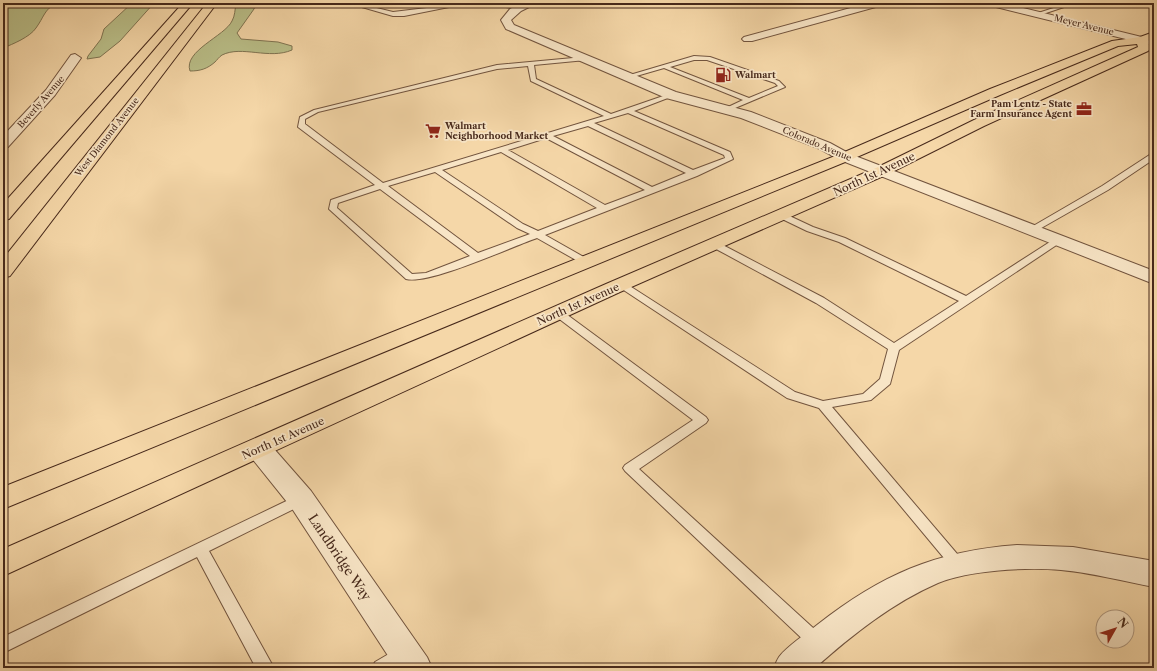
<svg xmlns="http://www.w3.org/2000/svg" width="1157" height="671" font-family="'Libre Caslon Text',serif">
  <rect width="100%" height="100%" fill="#f5d7a8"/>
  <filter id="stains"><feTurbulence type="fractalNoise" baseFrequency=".005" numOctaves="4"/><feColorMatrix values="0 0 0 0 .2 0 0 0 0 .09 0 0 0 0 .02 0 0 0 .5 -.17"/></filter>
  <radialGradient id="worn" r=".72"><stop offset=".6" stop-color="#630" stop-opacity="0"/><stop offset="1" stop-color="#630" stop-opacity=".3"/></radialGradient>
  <g fill="#babf89" stroke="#807452">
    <path d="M4 3H56C44 10 44 17 36 28 30 37 13 44 3 48V4Z"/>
    <polygon points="132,3 154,3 120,41 100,57 87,59 88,56 101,39 104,29"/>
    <path d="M236 3H256L254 9 237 33 241 39 278 42 292 46V50C269 60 242 45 222 55 219 57 217 60 215 62 207 69 200 71 190 71 183 51 225 36 232 21 235 16 235 9 236 3Z"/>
  </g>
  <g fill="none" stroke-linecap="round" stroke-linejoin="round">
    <defs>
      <g id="lane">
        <polygon points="348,3 356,3 393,12 469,3 404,16 393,16"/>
        <polygon points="484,3 495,3 519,8 517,9"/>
        <polygon points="1069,3 1076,3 1040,15 1035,14"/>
        <path d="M694 56 710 57 779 81 785 87 728 111 726 110V108L743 100 664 68 626 79 623 77ZM694 60H707L775 83 778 86 749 98 670 67Z"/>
        <path d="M584 57 587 59 586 60 534 65 536 79 611 114 669 94H673V96L634 111 730 152 733 159 697 176 545 235 589 260 591 262 589 264H583L537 238C511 247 429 285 406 279L329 209 331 200 375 185 298 127 300 117 314 110 497 65ZM528 66 531 81 604 116 383 183 305 124V119L318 112 497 69ZM628 113 724 155 725 158 693 170 594 123ZM588 126 686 173 652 187 553 136ZM546 138 645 190 605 205 508 150ZM501 152 597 208 538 231 523 224 442 170ZM435 172 517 228 530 234 478 253 388 186ZM380 189 470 256 426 273 412 274 337 208 338 203Z"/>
        <polygon points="1151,154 1154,154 1154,159 1108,190 1036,231 1030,231 1028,229 1102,186"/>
        <polygon points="781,212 813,227 845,238 966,296 1056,238 1059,237 1064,240 899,350 890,384 871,400 832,407 964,562 967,566 964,570 959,572 954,570 819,408 787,398 616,285 621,282 625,283 795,392 823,401 863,394 880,379 888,349 816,303 718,250 711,246 711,242 717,242 824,298 894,343 959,301 839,242 807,231 778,217 777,215"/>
        <polygon points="558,310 562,311 706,417 708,420 706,423 639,469 823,637 825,642 823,647 817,650 811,647 625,471 623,468 625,465 693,420 554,315 553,313"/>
        <polygon points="301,494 306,495 308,499 306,503 209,551 274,668 256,668 197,557 3,653 3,637"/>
        <path d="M404 645 410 648 412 653C405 669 388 668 372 668L375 662Z"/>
      </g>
      <g id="street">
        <polygon points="521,3 537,3 521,11 511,20 514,25 676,92 751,112 830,143 850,154 1154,271 1154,284 840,160 820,149 741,118 666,98 506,29 501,20 510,9"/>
        <polygon points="869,3 885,3 883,5 752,41 744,41 742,39 744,37"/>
        <polygon points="986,3 1003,3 1154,40 1154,46 988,5"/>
        <polygon points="75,54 81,58 55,95 8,147 3,148 3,136 46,90 71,55"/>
        <polygon points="259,440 268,442 311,491 427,657 432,668 396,668 291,507 250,456 246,449 250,442"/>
        <path d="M1017 545 1073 547 1154 561V587C1123 581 1092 573 1061 570 1027 567 970 570 938 583 892 603 852 635 815 668H774C775 665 777 660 779 657 787 646 806 634 817 625 881 575 935 551 1017 545Z"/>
      </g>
      <g id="primary">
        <polygon points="183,3 193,3 9,219 3,220 3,204"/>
        <polygon points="207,3 217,3 10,276 3,278 3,259"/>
        <polygon points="1151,33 1154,33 1154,39 1148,41 1150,49 1148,51 984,126 888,174 620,292 3,576 3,549 606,284 876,168 974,120 1138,47 1137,44 1118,46 1000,95 850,160 3,509 3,487 840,154 990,89 1112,41 1140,37"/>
      </g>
    </defs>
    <use href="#lane" stroke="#72543e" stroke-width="2"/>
    <use href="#street" stroke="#72543e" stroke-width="2"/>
    <use href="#primary" stroke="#47291b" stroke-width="2"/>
    <use href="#lane" fill="#f8e5c6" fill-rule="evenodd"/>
    <use href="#street" fill="#f8e5c6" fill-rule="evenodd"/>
    <use href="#primary" fill="#f5d7a8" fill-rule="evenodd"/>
  </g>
  <defs>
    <symbol id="fuel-bare" viewBox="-9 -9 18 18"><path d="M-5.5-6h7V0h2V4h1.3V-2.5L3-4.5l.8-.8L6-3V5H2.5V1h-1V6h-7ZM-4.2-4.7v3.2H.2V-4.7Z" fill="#8f2418" stroke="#f8e5c6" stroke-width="2.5" paint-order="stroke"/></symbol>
    <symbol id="office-bare" viewBox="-9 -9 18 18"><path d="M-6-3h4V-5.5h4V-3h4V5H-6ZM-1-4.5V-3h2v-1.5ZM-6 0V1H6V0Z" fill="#8f2418" stroke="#f8e5c6" stroke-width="2.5" paint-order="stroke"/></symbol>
    <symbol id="supermarket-bare" viewBox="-9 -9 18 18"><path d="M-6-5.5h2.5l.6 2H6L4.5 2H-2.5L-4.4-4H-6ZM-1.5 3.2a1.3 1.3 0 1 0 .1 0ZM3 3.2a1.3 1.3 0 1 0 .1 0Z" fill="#8f2418" stroke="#f8e5c6" stroke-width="2.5" paint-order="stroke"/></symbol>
  </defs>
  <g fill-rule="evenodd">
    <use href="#fuel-bare" x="712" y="64" width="22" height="22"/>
    <use href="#office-bare" x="1073" y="98" width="22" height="22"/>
    <use href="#supermarket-bare" x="422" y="120" width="22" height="22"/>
  </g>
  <g text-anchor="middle" stroke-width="3.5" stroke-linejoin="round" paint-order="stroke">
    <g font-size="9" fill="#47291b" stroke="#f8e5c6">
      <text transform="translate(1084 25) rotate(14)" y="3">Meyer Avenue</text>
      <text transform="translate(41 102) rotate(-49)" y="3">Beverly Avenue</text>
      <text transform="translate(107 137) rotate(-52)" y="3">West Diamond Avenue</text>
      <text transform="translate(817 144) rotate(23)" y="3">Colorado Avenue</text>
    </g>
    <g font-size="9" font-weight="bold" fill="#47291b" stroke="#f8e5c6" text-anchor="start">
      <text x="735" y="78">Walmart</text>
      <text x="1072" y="107" text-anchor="end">Pam Lentz - State<tspan x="1072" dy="10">Farm Insurance Agent</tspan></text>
      <text x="445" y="129">Walmart<tspan x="445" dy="10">Neighborhood Market</tspan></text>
    </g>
    <g font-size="11" fill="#47291b" stroke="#f8e5c6">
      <text transform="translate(874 174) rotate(-25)" y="4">North 1st Avenue</text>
      <text transform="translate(578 304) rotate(-24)" y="4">North 1st Avenue</text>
      <text transform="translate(283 438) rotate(-24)" y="4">North 1st Avenue</text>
    </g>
    <g font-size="13" fill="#47291b" stroke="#f8e5c6">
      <text transform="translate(340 557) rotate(56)" y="5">Landbridge Way</text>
    </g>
  </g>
  <rect width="1157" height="671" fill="none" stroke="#f5d7a8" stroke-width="16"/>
  <rect x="4" y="4" width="1149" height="663" fill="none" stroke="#47291b" stroke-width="2"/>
  <rect x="8" y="8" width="1141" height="655" fill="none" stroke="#47291b"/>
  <g transform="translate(1115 629) rotate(51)"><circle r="19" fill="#f8e5c6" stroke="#b19a82"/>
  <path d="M0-3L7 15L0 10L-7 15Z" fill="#8f2418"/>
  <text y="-6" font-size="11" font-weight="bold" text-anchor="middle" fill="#47291b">N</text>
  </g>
  <rect width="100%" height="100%" filter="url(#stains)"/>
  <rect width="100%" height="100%" fill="url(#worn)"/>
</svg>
